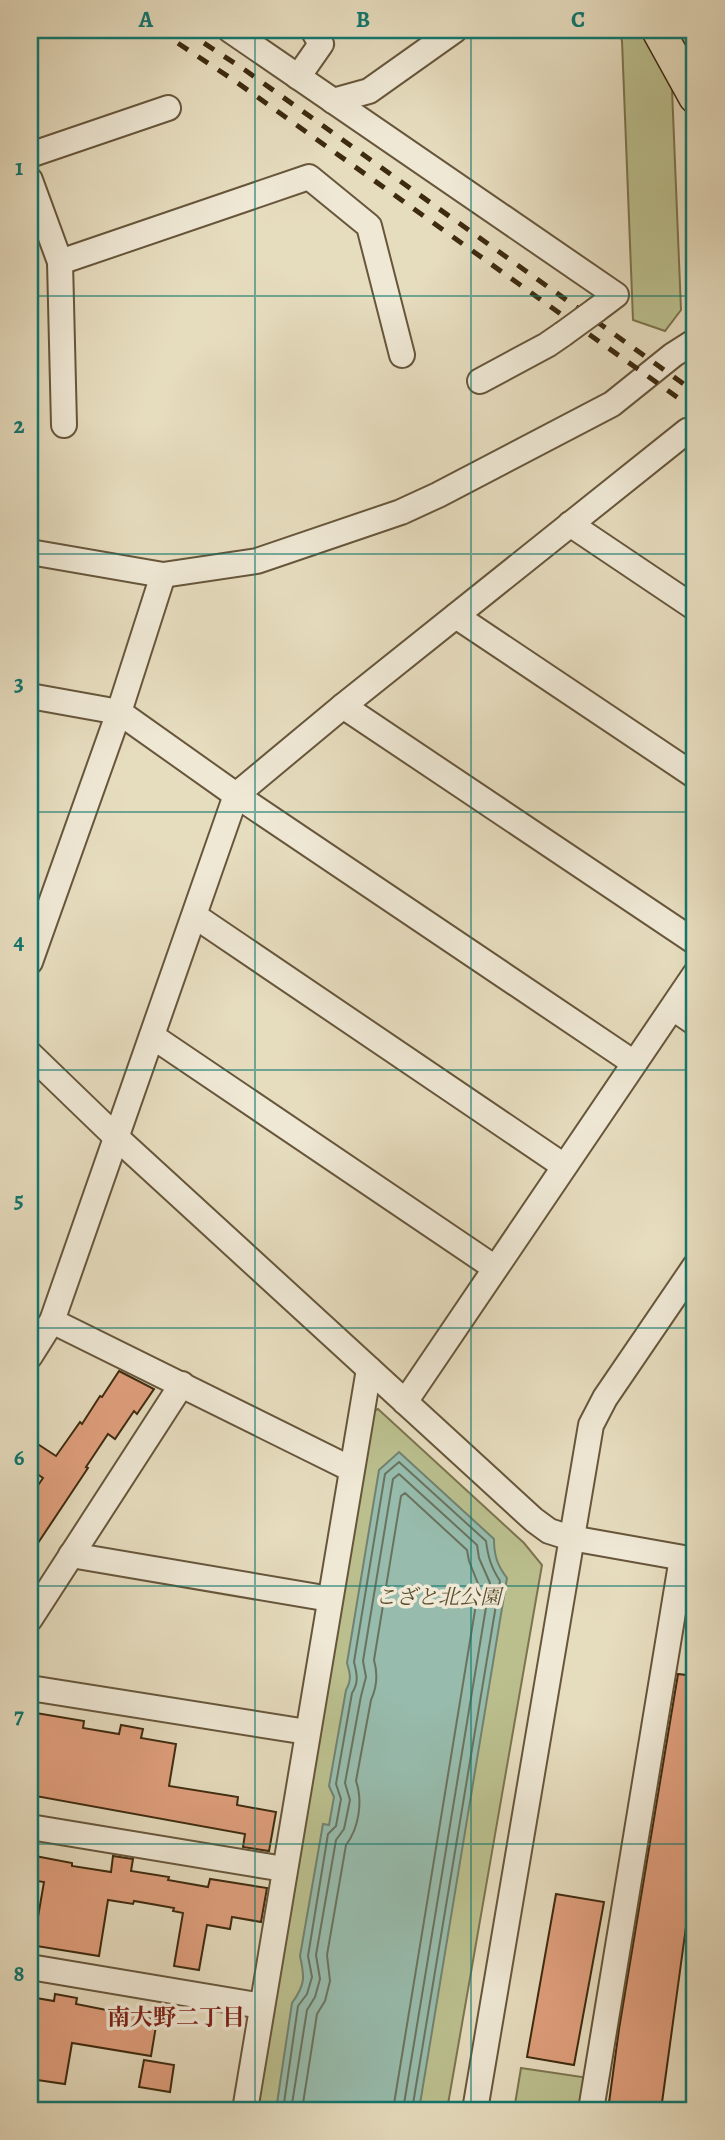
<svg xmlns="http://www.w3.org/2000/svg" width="725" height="2140" font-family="Alegreya,'Noto Serif JP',serif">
  <rect width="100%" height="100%" fill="#e6dcbe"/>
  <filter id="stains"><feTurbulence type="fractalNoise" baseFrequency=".00286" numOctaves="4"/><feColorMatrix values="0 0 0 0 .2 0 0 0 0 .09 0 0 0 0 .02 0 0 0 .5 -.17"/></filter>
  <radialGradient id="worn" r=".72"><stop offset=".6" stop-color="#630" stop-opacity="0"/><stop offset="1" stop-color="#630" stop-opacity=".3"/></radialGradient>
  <g fill="#bbbf8e" stroke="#7c744e" stroke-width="2">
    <polygon points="618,30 695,30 695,63 693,62 672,89 681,310 665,331 633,320 622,41"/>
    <polygon points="378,1409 524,1543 542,1565 447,2110 255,2110 371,1412"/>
    <polygon points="521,2068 589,2078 584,2110 514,2110"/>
  </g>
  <path fill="#97bcad" stroke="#73826e" stroke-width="2" d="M399 1452 494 1539C494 1555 497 1565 507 1578L419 2110H276L292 2003C305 1985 305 1978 300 1956L323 1824 329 1825 334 1797 329 1786 346 1690C352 1680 350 1673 347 1663L379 1470Z"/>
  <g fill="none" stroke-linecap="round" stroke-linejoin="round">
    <g stroke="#6a735e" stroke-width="2">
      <path d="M283 2110 298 2006 307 1994 312 1977 308 1956 328 1834 336 1826 341 1799 336 1784 352 1693C359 1682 357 1674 354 1662L385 1474 399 1462 486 1541C488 1557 491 1567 500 1581L412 2110"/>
      <polyline points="291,2110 307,2010 315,1997 320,1979 316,1955 336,1840 344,1829 350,1800 345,1783 361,1696 366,1677 363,1661 393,1479 399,1474 477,1545 479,1558 490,1583 403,2110"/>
      <path d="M302 2110 317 2014 325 2001 330 1981 327 1955 346 1845C359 1828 363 1801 356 1781L371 1700C377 1687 378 1674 374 1660L401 1496 405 1493 467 1550 469 1561 479 1586 393 2110"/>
    </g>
  </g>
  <g fill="#e09f7d" stroke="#3d2a0f" stroke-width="2">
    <polygon points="119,1371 154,1389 137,1414 134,1411 115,1439 108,1434 86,1467 88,1468 30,1555 30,1497 43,1478 30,1469 30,1439 56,1456 80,1422 82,1424 100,1396 102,1397"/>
    <polygon points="678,1674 695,1676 695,1861 661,2110 608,2110 619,2029"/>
    <polygon points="30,1712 84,1721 83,1728 119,1734 121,1725 143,1729 141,1738 176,1744 169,1786 238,1797 237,1805 276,1812 269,1851 243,1847 245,1834 30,1795"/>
    <polygon points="30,1855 72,1863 72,1866 111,1872 113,1856 133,1859 131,1871 169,1877 168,1880 208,1887 210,1879 267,1888 261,1922 232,1917 230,1929 207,1925 199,1970 174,1966 183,1913 173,1911 174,1908 134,1901 133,1904 108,1900 99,1956 30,1945 30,1916 38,1917 44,1882 30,1880"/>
    <polygon points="556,1894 604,1902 574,2065 527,2057"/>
    <polygon points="55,1994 77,1998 76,2004 157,2020 151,2056 72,2043 65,2084 30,2079 30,1997 54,2001"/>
    <polygon points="144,2060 174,2065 170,2092 139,2087"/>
  </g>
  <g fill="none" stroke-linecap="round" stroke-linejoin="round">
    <defs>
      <g id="minor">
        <polyline points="230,30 616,295 596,310"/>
        <polyline points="298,77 321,44 313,30"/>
        <polyline points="333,101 369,91 455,30"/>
        <polyline points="30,155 168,108"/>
        <polyline points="30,180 60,262 309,177 369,226 402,355"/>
        <polyline points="60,262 64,425"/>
        <polyline points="480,381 547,345 563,334"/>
        <polyline points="570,524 695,608"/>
        <polyline points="30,552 163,575 257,561 401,512 438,495 612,404 673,355 695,341"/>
        <polyline points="456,616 695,776"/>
        <polyline points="30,696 119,712 236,795 634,1063"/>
        <polyline points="343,706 695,942"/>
        <polyline points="195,916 564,1166"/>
        <polyline points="30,962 119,712 163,575"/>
        <polyline points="673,1008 695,1023"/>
        <polyline points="152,1036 495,1268"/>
        <polyline points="30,1054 116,1137 534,1520 549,1531 571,1538 695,1560"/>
        <polyline points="52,1321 351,1469"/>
        <polyline points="30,1356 52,1321 236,795 343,706 687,431 695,435"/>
        <polyline points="405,1402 695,974"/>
        <polyline points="71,1555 330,1599"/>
        <polyline points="30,1619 182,1384"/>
        <polyline points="30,1688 307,1732"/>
        <polyline points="30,1827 284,1869"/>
        <polyline points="30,1967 262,2006"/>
        <polyline points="245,2110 369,1369"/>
        <polyline points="475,2110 591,1425 605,1398 695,1266"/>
        <polyline points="591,2110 682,1558"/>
      </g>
      <polyline id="major" points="658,30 695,97"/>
    </defs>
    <use href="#minor" stroke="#67563b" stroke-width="28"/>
    <use href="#major" stroke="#3d2a0f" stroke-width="35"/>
    <use href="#minor" stroke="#efe8d5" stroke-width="24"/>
    <use href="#major" stroke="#e6dcbe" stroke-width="32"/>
    <g stroke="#3d2a0f" stroke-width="5" stroke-dasharray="12 12" stroke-linecap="butt">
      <polyline points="158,30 235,81 695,410"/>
      <polyline points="184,30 245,70 695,392"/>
    </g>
    <defs>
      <polyline id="minor-bridge" points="563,334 596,310"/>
    </defs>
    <use href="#minor-bridge" stroke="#67563b" stroke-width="28" stroke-linecap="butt"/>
    <use href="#minor-bridge" stroke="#efe8d5" stroke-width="24"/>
  </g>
  <path fill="none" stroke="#0f766e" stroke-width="2" stroke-opacity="0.55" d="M255 30V2110M471 30V2110M30 296H695M30 554H695M30 812H695M30 1070H695M30 1328H695M30 1586H695M30 1844H695"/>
  <g text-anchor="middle" stroke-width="7" stroke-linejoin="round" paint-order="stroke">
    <g font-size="21" font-style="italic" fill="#5c4f2f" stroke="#efe8d5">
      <text x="438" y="1604">こざと北公園</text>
    </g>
    <g font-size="23" font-weight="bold" fill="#7a1f14" stroke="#efe8d5">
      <text x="176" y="2025">南大野二丁目</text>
    </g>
  </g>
  <rect width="725" height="2140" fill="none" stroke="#e6dcbe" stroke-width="77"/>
  <rect x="38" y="38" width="648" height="2064" fill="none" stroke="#0f766e" stroke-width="2.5"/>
  <g font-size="23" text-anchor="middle" font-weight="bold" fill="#0f766e">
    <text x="146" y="27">A</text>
    <text x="363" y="27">B</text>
    <text x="578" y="27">C</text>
    <text x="19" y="175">1</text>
    <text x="19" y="433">2</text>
    <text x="19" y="691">3</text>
    <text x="19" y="949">4</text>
    <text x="19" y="1207">5</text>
    <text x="19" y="1465">6</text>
    <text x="19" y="1723">7</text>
    <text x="19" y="1981">8</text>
  </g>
  <rect width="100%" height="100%" filter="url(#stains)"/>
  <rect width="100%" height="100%" fill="url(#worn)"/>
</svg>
